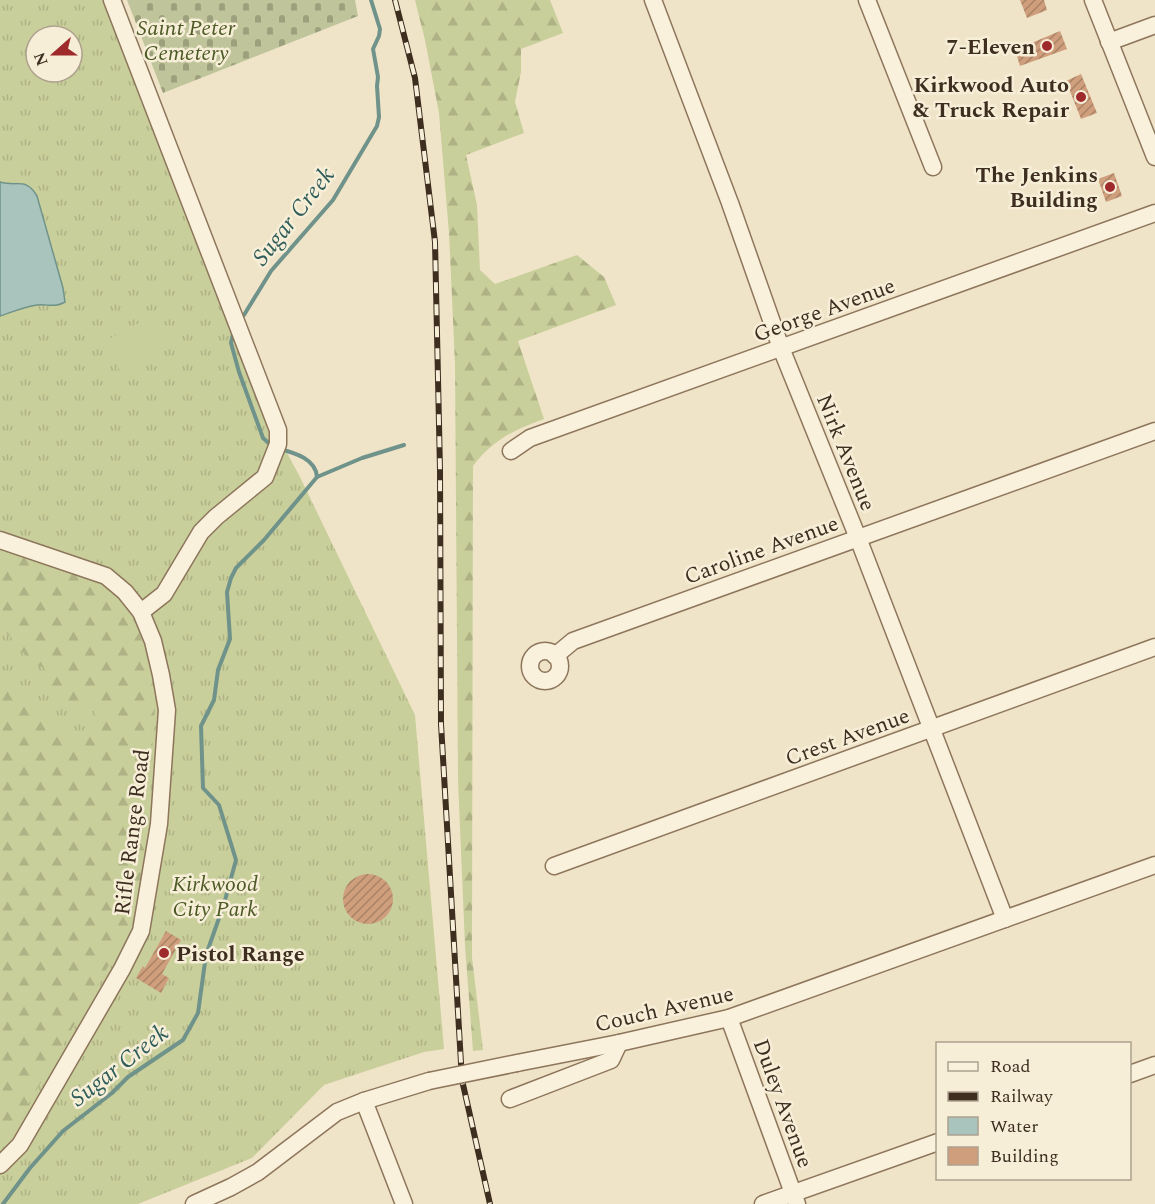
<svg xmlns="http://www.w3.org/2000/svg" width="1155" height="1204" font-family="Spectral,serif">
  <defs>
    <pattern id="grass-tufts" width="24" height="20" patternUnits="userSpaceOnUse" patternTransform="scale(1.5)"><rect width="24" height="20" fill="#c9cf9b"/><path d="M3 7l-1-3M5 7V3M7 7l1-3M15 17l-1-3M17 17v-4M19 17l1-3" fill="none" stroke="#aeb285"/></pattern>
    <pattern id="forest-firs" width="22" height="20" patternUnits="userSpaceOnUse" patternTransform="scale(1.5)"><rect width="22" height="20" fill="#c9cf9b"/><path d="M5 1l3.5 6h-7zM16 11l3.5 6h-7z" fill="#aeb285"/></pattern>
    <pattern id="cemetery-stones" width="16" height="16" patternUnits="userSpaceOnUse" patternTransform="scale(1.5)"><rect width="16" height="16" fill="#bfc49a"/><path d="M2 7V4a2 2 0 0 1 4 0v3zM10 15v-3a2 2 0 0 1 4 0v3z" fill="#9ca07d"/></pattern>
    <pattern id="building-hatch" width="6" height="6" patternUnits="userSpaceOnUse" patternTransform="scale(1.5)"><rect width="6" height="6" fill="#cf9f7d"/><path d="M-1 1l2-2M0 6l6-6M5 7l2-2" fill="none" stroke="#a98266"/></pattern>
  </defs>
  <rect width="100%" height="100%" fill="#f0e4c8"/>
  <path fill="url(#grass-tufts)" fill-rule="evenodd" d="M0 0H106L272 425 300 477 415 715 444 1049 424 1052 324 1085 252 1158 138 1204H0ZM36 36H72V72H36Z"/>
  <g fill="url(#forest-firs)">
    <path d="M415 0H550L563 33 521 49V72L515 102 524 133 466 155 477 205 480 270 495 284 577 255 604 277 616 305 518 341 544 419C513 430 493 440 473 466L472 957 483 1050 473 1051 465 946 458 780 455 364 449 233 439 113 425 40Z"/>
    <polygon points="0,549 105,583 131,615 145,647 156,691 145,860 131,927 0,1153 0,676 27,696 44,718 75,743 95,732 94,705 66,703 53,699 46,688 45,668 33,664 0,625"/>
  </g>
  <polygon fill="url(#cemetery-stones)" points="127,0 355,0 358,16 163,93"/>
  <polygon fill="#c9cf9b" points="156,314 171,344 120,371 105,341"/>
  <path fill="#a9c4bc" stroke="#6f938a" stroke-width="1.5" d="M0 182C17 187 26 177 37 196L63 288 65 302C55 308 48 304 37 305 24 307 12 312 0 316Z"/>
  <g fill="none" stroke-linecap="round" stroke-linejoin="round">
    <g stroke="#6f938a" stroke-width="4">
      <polyline points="244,315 271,271 333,200 377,126 379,117 377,86 378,77 373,49 379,36 380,29 371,0"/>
      <polyline points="233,334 231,343 239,372 263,438 273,447"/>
      <path d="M280 449C295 453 316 459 317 477"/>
      <polyline points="3,1204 30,1168 63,1131 112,1093 128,1077 183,1040 198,1013 206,955 224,904 236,860 219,805 203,788 201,726 214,700 218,670 230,639 227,592 231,578 236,568 264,540 317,477 362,458 404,445"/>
    </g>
  </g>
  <g fill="url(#building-hatch)">
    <polygon points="1020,0 1044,0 1047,10 1027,18"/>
    <polygon points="1060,31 1067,49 1020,66 1015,50"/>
    <polygon points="1081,74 1097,113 1081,119 1066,81"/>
    <polygon points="1114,173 1122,196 1106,202 1098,179"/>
    <circle cx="368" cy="899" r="25"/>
    <polygon points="166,931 181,940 162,974 169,978 161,993 136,978 143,966 145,968"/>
  </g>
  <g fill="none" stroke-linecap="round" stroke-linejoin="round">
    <defs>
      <g id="minor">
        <polyline points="112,0 278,430 278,444 265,477 216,517 201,532 164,594 141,612"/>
        <polyline points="653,0 730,203 781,348 858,538 1005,919"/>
        <polyline points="867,0 933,167"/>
        <polyline points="1093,0 1155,157"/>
        <polyline points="1109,42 1155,25"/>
        <polyline points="511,451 530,438 1155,213"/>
        <polyline points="0,540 106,576 125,592 141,612 153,641 161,675 167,710 159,824 141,931 122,969 20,1145 0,1165"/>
        <circle cx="545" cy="666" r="15"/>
        <polyline points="555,656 573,641 1155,431"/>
        <polyline points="554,866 1155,647"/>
        <polyline points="729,1018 797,1204"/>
        <polyline points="517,1063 619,1043 729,1018 1155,865"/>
        <polyline points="1130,1074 1155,1065"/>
        <polyline points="510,1099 611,1060 619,1043"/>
        <polyline points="364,1101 404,1204"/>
        <polyline points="194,1204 231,1187 258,1172 337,1112 364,1101 429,1081"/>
        <polyline points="763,1204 938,1142"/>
      </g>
    </defs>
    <use href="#minor" stroke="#8d765c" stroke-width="19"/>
    <use href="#minor" stroke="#faf1dc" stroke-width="16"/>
    <defs>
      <polyline id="rail" points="395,0 415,78 435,242 440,470 441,724 462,1080 490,1204"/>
    </defs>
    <use href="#rail" stroke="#3d2e20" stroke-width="6"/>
    <use href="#rail" stroke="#f7eed8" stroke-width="4" stroke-dasharray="11" stroke-linecap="butt"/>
    <defs>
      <polyline id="minor-bridge" points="429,1081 517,1063"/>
    </defs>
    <use href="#minor-bridge" stroke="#8d765c" stroke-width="19" stroke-linecap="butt"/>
    <use href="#minor-bridge" stroke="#faf1dc" stroke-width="16"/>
  </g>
  <g fill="#9e2a2b" stroke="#f7eed8" stroke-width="2">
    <circle cx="1047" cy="46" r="6"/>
    <circle cx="1081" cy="97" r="6"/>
    <circle cx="1110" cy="187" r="6"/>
    <circle cx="164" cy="953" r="6"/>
  </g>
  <g text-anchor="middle" stroke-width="5" stroke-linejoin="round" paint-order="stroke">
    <g font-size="22" font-style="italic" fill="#4d5a26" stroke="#f7eed8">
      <text x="186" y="35">Saint Peter<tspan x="186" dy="25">Cemetery</tspan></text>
      <text x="215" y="891">Kirkwood<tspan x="215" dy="25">City Park</tspan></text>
    </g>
    <g font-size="22" font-weight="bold" fill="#3d2e20" stroke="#f7eed8" text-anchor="end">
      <text x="1035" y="54">7-Eleven</text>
      <text x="1069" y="92">Kirkwood Auto<tspan x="1069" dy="25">&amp; Truck Repair</tspan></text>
      <text x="1098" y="182">The Jenkins<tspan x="1098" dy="25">Building</tspan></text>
      <text x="176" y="961" text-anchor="start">Pistol Range</text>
    </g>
    <g font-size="22" fill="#3d2e20" stroke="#f7eed8">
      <text transform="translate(824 309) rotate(-20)" y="8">George Avenue</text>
      <text transform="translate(847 452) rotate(68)" y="8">Nirk Avenue</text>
      <text transform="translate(761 549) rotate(-20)" y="8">Caroline Avenue</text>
      <text transform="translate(847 736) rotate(-20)" y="8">Crest Avenue</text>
      <text transform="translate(131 832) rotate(-83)" y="8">Rifle Range Road</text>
      <text transform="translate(664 1008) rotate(-13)" y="8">Couch Avenue</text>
      <text transform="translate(784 1103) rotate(70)" y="8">Duley Avenue</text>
    </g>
    <g font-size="24" font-style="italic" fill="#2f5d5a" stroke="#f7eed8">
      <text transform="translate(293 216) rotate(-52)" y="8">Sugar Creek</text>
      <text transform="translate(119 1065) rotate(-38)" y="8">Sugar Creek</text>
    </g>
  </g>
  <rect x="936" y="1042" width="195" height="138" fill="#f7eed8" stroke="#ada18e" stroke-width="1.5"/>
  <rect x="948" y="1062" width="30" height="9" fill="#faf1dc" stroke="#ada18e" stroke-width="1.5"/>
  <text x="990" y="1072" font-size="18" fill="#3d2e20">Road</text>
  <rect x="948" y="1092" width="30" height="9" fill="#3d2e20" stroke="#ada18e" stroke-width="1.5"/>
  <text x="990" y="1102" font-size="18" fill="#3d2e20">Railway</text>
  <rect x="948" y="1117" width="30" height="18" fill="#a9c4bc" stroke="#ada18e" stroke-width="1.5"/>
  <text x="990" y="1132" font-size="18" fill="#3d2e20">Water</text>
  <rect x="948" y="1147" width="30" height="18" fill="#cf9f7d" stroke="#ada18e" stroke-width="1.5"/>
  <text x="990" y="1162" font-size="18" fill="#3d2e20">Building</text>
  <g transform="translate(54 54) rotate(249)"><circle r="28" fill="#f7eed8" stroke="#ada18e" stroke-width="1.5"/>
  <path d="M0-4.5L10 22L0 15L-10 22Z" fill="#9e2a2b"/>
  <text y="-9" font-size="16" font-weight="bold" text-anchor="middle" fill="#3d2e20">N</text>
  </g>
</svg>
